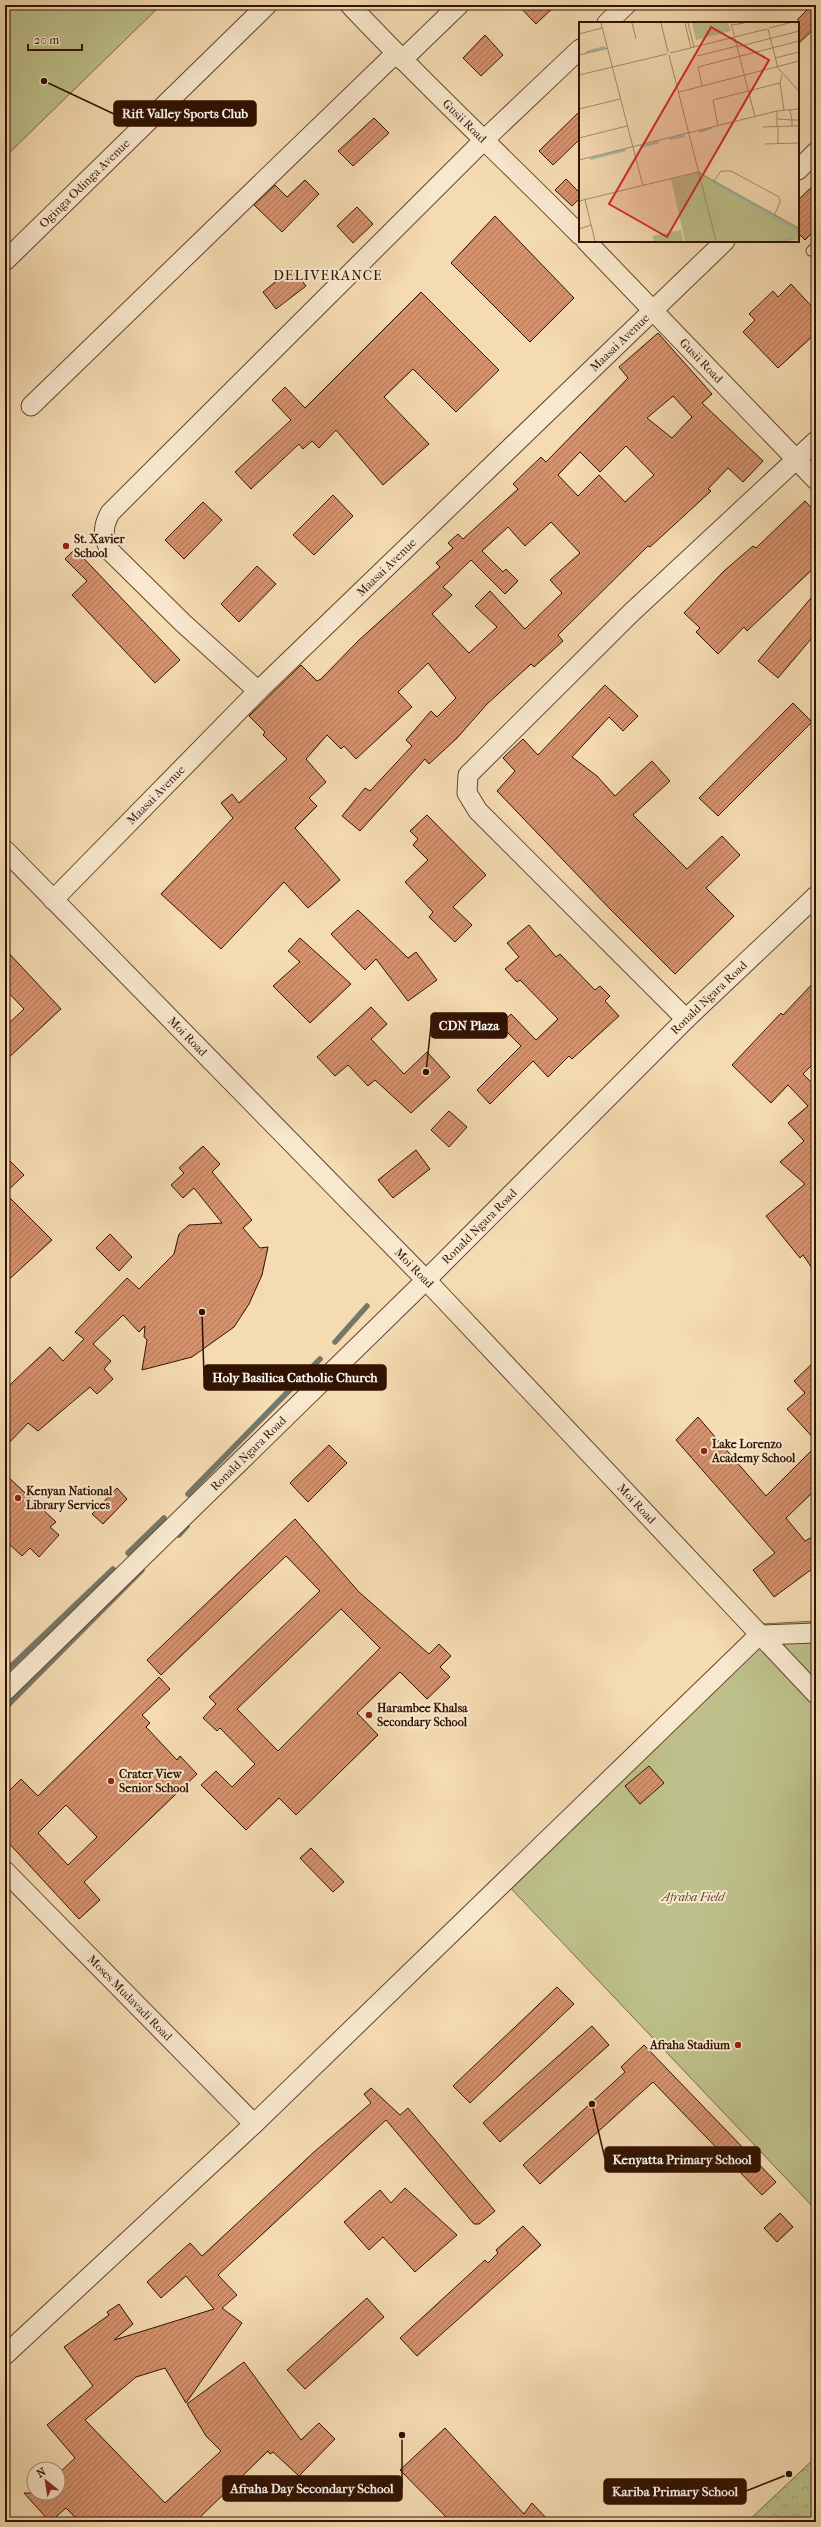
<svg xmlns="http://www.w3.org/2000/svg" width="821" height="2527" font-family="'IM FELL French Canon',serif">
  <defs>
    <pattern id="forest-crowns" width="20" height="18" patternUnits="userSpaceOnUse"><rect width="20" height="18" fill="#bdc08a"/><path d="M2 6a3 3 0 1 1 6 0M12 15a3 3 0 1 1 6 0" fill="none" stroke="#a3a475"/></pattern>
    <pattern id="building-hatch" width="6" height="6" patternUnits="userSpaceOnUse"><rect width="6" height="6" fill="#d4926e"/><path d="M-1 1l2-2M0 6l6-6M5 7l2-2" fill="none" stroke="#ad7658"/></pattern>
  </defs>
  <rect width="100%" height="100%" fill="#f5dbb2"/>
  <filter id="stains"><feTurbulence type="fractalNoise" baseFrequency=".005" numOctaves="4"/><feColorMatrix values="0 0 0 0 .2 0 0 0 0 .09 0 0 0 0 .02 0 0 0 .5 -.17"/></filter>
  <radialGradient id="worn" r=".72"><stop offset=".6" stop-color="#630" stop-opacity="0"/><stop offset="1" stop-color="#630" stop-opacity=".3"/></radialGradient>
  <polygon fill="url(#forest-crowns)" stroke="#786a46" points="816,2457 816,2522 747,2522"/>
  <g fill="#bdc08a" stroke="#786a46">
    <polygon points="5,5 161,5 5,157"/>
    <polygon points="816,1621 816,2210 503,1880 762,1624"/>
  </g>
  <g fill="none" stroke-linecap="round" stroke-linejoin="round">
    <g stroke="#72786a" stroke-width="5.5">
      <polyline points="335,1342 367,1306"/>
      <polyline points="188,1494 320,1359"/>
      <polyline points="179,1535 187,1526"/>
      <polyline points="128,1553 164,1518"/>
      <polyline points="5,1672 113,1569"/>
      <polyline points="5,1708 142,1570"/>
    </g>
  </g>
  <g fill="url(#building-hatch)" stroke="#321302" fill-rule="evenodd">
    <polygon points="518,5 556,5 536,24"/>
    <polygon points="812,5 816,5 816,27 798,44 798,19"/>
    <polygon points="485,35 503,55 481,76 463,58"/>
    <polygon points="580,111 580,139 553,165 539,151"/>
    <polygon points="374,118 389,133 353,166 338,151"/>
    <polygon points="566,179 580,193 580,198 572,206 555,190"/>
    <polygon points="305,180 319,194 282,232 254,205 275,185 287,197"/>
    <polygon points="816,183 816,229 805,240 798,233 798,200"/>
    <polygon points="357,207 373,224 353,243 337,226"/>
    <polygon points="495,216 574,298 530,342 451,263"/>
    <polygon points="292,268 306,286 276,309 263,292"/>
    <polygon points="791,284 816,311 816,333 778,368 743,332 755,320 749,314 773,291 778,297"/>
    <polygon points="421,292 499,370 456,412 413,369 384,397 429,444 383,485 336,430 319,448 312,441 303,449 299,444 251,489 235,472 291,420 272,400 285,387 305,408"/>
    <path d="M658 333 712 394 702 403 763 461 743 482 728 468 708 489 711 491 650 547 648 546 558 635 563 641 534 667 531 664 487 704 457 738 429 764 425 759 360 831 342 816 365 788 370 791 412 746 406 740 431 711 437 717 456 698 428 663 398 692 412 707 356 759 344 746 341 749 327 735 306 759 326 782 309 798 317 806 295 828 340 880 308 908 284 882 221 949 161 894 233 818 221 803 232 794 239 803 287 759 263 735 265 732 249 716 301 665 317 681 321 679 359 640 440 567 436 563 453 548 448 543 458 534 463 539 518 489 513 484 541 457 546 462 628 378 619 367ZM673 396 692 417 672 438 647 418ZM626 446 654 475 625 502 599 475 578 496 558 475 580 452 600 472ZM551 522 580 553 550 580 562 593 525 629 490 591 475 606 497 627 469 653 432 614 452 595 443 587 471 560 505 594 518 581 506 569 503 572 482 551 508 527 525 546Z"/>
    <polygon points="333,495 353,516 314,555 293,535"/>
    <polygon points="805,501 816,513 816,566 747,631 744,627 718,654 696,632 700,628 684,613 724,571 753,546 756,548"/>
    <polygon points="203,502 222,520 184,559 165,540"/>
    <polygon points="75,549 180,660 155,683 72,595 87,581 65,559"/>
    <polygon points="257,566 276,584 239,622 221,604"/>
    <polygon points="816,592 816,633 778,678 758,661"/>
    <polygon points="605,685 638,716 623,731 609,717 572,757 597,776 615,796 652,761 670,781 633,815 687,869 722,836 740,855 706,888 734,916 675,974 610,909 497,791 515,771 503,758 523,739 538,755"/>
    <polygon points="793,703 812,722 718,816 699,798"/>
    <polygon points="427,815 486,875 453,907 472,925 455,942 429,917 433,912 405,882 428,860 413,845 418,839 410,831"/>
    <polygon points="358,910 408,958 416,952 437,980 408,1001 376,959 365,970 331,934"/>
    <polygon points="529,925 556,957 560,954 595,990 600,986 610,996 605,1001 619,1016 572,1059 569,1056 548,1077 533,1061 490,1104 477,1090 521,1046 500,1025 511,1014 536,1040 558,1019 520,980 517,982 505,969 519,957 507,943"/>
    <polygon points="300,938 351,984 310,1023 273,986 300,962 288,951"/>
    <polygon points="5,949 61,1009 5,1061 5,1027 24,1009 5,989"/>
    <polygon points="816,980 816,1061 803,1074 816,1087 816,1274 803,1255 800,1258 766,1216 805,1184 780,1162 804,1141 788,1123 808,1106 788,1085 771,1103 732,1065 781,1013 783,1015"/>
    <polygon points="371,1007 387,1024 371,1039 404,1074 427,1052 450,1077 411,1113 375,1080 368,1086 348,1065 335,1076 317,1057"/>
    <polygon points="449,1111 467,1127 449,1147 431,1130"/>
    <polygon points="203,1146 220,1164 212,1172 252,1220 243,1228 260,1248 268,1247 262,1275 249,1304 234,1327 192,1357 142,1370 147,1340 144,1337 145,1326 139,1332 123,1315 93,1344 111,1361 104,1369 113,1379 97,1394 90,1387 38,1431 28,1423 5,1447 5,1390 14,1381 50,1347 63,1361 84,1339 75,1332 127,1278 139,1289 174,1254 179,1234 189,1225 222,1223 194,1188 183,1198 171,1185 184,1173 179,1168"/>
    <polygon points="416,1150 430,1169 393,1198 378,1180"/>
    <polygon points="5,1156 24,1175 5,1193 52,1240 5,1283"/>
    <polygon points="110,1234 132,1257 119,1271 96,1248"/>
    <polygon points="816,1360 816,1441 787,1409 805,1393 794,1381"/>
    <polygon points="698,1417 766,1496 816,1446 816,1489 786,1518 805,1541 816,1535 816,1566 774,1597 753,1570 775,1553 676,1440"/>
    <polygon points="329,1445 347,1463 308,1502 290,1483"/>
    <polygon points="5,1474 56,1522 50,1527 59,1535 39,1557 30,1548 22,1556 5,1540"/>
    <polygon points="117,1488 127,1499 103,1524 92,1514"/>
    <path d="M295 1519 359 1592 429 1654 439 1644 451 1656 440 1667 450 1677 427 1699 400 1672 357 1713 378 1735 296 1815 279 1798 246 1830 201 1785 216 1771 232 1787 255 1764 220 1728 217 1731 203 1718 216 1704 209 1697 320 1591 286 1556 161 1675 147 1660ZM341 1609 380 1648 278 1751 237 1709Z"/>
    <path d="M159 1677 170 1689 142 1715 150 1723 146 1727 177 1760 180 1756 197 1774 84 1882 100 1900 79 1919 5 1839V1795L21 1779 38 1796ZM66 1805 97 1837 68 1865 38 1833Z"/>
    <polygon points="649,1766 664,1783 640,1804 625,1786"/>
    <polygon points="311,1848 344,1882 333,1892 300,1858"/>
    <polygon points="557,1987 574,2004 470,2103 453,2086"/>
    <polygon points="592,2026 609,2045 500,2142 483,2123"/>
    <polygon points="644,2045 776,2182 762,2195 653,2082 540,2184 523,2165 625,2072 621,2067"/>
    <polygon points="371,2088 400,2115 408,2108 495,2211 479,2224 474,2224 386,2120 218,2275 237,2295 222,2308 242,2323 186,2403 165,2368 136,2377 85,2420 165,2503 221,2451 206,2436 187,2404 244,2362 301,2440 319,2423 335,2439 299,2476 273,2452 270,2454 268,2451 195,2522 80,2522 66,2508 50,2522 24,2493 58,2493 58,2474 75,2458 47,2425 93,2386 64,2347 109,2315 107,2312 119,2304 133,2324 114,2340 214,2309 186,2276 161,2298 147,2282 190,2243 202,2256 314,2152 371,2103 364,2094"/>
    <polygon points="405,2188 457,2235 415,2272 383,2237 369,2250 344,2222 380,2190 391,2203"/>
    <polygon points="780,2213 793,2227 777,2242 764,2228"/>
    <polygon points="523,2226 541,2245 417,2356 400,2338 485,2260 488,2263 498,2253 496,2250"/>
    <polygon points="367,2298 384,2317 305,2389 287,2370"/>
    <polygon points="445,2428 524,2514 532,2503 550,2522 451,2522 400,2470"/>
  </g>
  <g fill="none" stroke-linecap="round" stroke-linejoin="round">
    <defs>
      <polyline id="lane" points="811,251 816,246"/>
      <g id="street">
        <path id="s1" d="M350 5C424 84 504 158 580 235"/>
        <polyline points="607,23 626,5"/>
        <polyline points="402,60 459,5"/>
        <polyline points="798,170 816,152"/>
        <path id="s2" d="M586 241 816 480"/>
        <path id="s3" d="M5 261 267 5"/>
        <polyline points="31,406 396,53"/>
        <path d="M258 691 183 623 110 551C103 536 102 528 110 513L485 139 580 49"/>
        <path id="s4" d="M5 850 426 1280 816 1694"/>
        <path id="s5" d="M53 900 258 691 725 241"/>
        <polyline points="686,1019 478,811 467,793 468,775 631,613 816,441"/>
        <path id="s6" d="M5 1691 426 1280 686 1019 816 896"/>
        <path id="s7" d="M5 1871 254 2124"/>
        <polyline points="5,2355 254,2124 759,1635 816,1633"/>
      </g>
    </defs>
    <use href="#lane" stroke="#63452e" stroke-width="11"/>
    <use href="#street" stroke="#63452e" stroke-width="21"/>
    <use href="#lane" stroke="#f8e8cd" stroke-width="9"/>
    <use href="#street" stroke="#f8e8cd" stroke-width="19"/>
  </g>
  <g fill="#8f2418" stroke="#f8e8cd" stroke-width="1.5">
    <circle cx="66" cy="546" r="4"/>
    <circle cx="704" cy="1451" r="4"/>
    <circle cx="18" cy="1498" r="4"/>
    <circle cx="369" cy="1715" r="4"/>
    <circle cx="111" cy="1781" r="4"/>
    <circle cx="738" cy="2045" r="4"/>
  </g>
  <g text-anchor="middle" stroke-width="4" stroke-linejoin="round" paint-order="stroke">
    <g font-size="12" fill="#321302" stroke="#f8e8cd">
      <text dy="4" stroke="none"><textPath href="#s1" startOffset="163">Gusii Road</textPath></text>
      <text dy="4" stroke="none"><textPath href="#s3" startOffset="111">Oginga Odinga Avenue</textPath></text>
      <text dy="4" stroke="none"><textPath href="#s5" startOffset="795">Maasai Avenue</textPath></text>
      <text dy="4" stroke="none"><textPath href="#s2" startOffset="166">Gusii Road</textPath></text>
      <text dy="4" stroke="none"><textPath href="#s5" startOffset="471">Maasai Avenue</textPath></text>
      <text dy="4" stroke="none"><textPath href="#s5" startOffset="147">Maasai Avenue</textPath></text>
      <text dy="4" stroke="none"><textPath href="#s6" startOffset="988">Ronald Ngara Road</textPath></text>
      <text dy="4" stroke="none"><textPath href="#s4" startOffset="261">Moi Road</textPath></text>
      <text dy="4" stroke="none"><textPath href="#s6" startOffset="664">Ronald Ngara Road</textPath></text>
      <text dy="4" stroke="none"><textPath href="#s4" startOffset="585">Moi Road</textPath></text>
      <text dy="4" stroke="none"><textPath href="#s6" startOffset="340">Ronald Ngara Road</textPath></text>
      <text dy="4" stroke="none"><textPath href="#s4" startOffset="909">Moi Road</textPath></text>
      <text dy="4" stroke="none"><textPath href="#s7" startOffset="178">Moses Mudavadi Road</textPath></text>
    </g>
    <g font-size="12" font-weight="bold" fill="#321302" stroke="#f8e8cd" text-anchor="start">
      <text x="74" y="543">St. Xavier<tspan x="74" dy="14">School</tspan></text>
      <text x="712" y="1448">Lake Lorenzo<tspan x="712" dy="14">Academy School</tspan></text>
      <text x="26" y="1495">Kenyan National<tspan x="26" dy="14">Library Services</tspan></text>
      <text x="377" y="1712">Harambee Khalsa<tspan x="377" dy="14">Secondary School</tspan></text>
      <text x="119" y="1778">Crater View<tspan x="119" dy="14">Senior School</tspan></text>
      <text x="730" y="2049" text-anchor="end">Afraha Stadium</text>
    </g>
    <g font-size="12" font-style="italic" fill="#5c472b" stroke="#f8e8cd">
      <text x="693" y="1901">Afraha Field</text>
    </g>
    <g font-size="14" letter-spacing="1" fill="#321302" stroke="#f8e8cd">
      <text x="328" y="280">DELIVERANCE</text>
    </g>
  </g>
  <g transform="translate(579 22)">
    <rect width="220" height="220" fill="#f5dbb2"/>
    <path d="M102 208 104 219H75L73 214Z" fill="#bdc08a"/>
    <path d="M113 1H149L152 9 117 18ZM120 150 216 203 220 205V217L210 219H106L92 157Z" fill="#bdc08a"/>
    <path fill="none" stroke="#9cbbaf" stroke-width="2" d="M7 30 26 25M120 110 133 106M91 117 106 114M61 125 80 120M11 137 47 128M134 160 220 210M202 219 215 216"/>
    <path fill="none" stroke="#a78b6c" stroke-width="1" d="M22 1 64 164M53 1 57 17M82 1 89 30M106 1 112 26M109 1 115 25M152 1 176 95M153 3 165 1M190 6 210 1M189 7 199 46 220 69M0 12 23 6M158 25 220 9M91 31 188 7M0 33 29 26M90 33 137 219M118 34 158 24M196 36 220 30M0 53 88 32M201 61 205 88M123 64 119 45 220 19M100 70 220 39M0 87 41 77M211 88 213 98H220M198 89V105M198 97 213 98V104H220M139 104 134 78 201 61 203 52M199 104V121M184 105 213 104M0 116 48 104M186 122 220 121M0 138 198 89 220 87M135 159 142 149H152L200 175 201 180 195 194M6 178 16 219M0 179 119 150 220 207M0 207 12 203"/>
    <path fill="#d62828" fill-opacity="0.15" stroke="#d62828" stroke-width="2" d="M132 5 190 38 88 215 30 182Z"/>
    <rect width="220" height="220" fill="none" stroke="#321302" stroke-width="2"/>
  </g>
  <path fill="none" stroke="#321302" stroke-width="1.5" d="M44 81L114 114M426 1072L431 1025M202 1312L204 1377M592 2104L605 2159M402 2435L402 2488M789 2474L746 2491"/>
  <g fill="#321302" stroke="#f8e8cd" stroke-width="1.5">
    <circle cx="44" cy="81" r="4"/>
    <circle cx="426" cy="1072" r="4"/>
    <circle cx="202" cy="1312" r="4"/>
    <circle cx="592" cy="2104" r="4"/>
    <circle cx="402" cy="2435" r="4"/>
    <circle cx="789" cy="2474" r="4"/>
  </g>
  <g fill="#321302" stroke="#321302" stroke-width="1.5">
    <rect x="114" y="101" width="142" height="25" rx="4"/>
    <rect x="431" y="1013" width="76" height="25" rx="4"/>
    <rect x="204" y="1365" width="182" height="25" rx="4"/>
    <rect x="605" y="2147" width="155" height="25" rx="4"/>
    <rect x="223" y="2476" width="179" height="25" rx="4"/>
    <rect x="604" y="2479" width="142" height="25" rx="4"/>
  </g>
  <g font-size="13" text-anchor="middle" font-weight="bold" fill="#fff">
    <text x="185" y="118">Rift Valley Sports Club</text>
    <text x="469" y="1030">CDN Plaza</text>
    <text x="295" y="1382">Holy Basilica Catholic Church</text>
    <text x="682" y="2164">Kenyatta Primary School</text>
    <text x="312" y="2493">Afraha Day Secondary School</text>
    <text x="675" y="2496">Kariba Primary School</text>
  </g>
  <rect width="821" height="2527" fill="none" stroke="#f5dbb2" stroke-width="20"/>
  <rect x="6" y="6" width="809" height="2515" fill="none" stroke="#321302" stroke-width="2"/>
  <rect x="10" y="10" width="801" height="2507" fill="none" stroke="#321302"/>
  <g transform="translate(46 2481) rotate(330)"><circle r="19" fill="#f8e8cd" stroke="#a9937c"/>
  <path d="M0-3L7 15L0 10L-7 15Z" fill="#8f2418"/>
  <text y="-6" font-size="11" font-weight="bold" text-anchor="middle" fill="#321302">N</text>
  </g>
  <path d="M28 44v6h54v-6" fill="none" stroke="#321302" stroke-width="2"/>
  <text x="34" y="44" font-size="12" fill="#321302" stroke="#f8e8cd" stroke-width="3" paint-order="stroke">20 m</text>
  <rect width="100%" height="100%" filter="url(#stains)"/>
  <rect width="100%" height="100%" fill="url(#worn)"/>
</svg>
